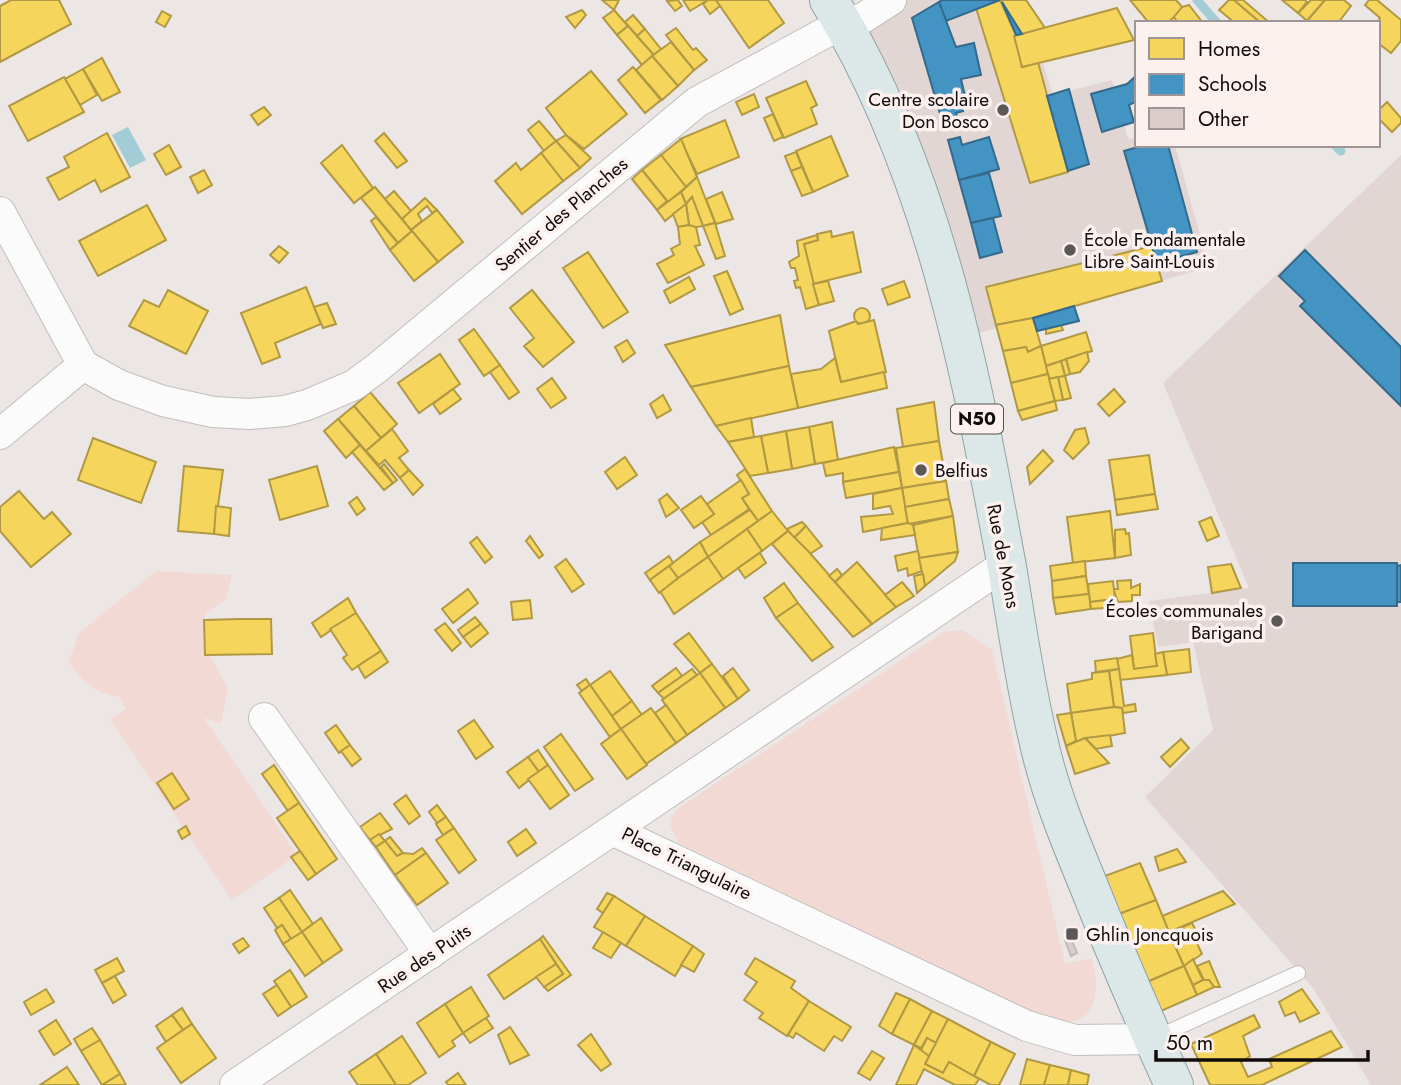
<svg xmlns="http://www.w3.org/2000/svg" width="1401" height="1085" font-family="Jost,sans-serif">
  <rect width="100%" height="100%" fill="#ece6e5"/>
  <g fill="#e2d6d4">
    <polygon points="891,0 1006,0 1028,67 1043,63 1053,95 1112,80 1128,139 1137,137 1137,145 1175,145 1209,267 962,338 863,18"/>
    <polygon points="1401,155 1401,1085 1371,1085 1313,988 1145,797 1213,730 1193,642 1158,647 1149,601 1249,588 1163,383"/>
  </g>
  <g fill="#f2d9d4">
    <path d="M156 571 232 575 226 599 205 614 203 645 228 688 221 723 204 718 297 855 232 900 110 719 126 709 120 697C95 693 83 682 69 662L79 633Z"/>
    <path d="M962 630 992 650 1065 964 1091 958C1100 982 1100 1023 1063 1022 1054 1021 1044 1016 1035 1014L679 843C670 828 666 821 679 808L944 632Z"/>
  </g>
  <polygon fill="#a3cdd6" points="128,127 146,160 130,168 112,135"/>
  <g fill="#f6d55c" stroke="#b19944" stroke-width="2">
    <polygon points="11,0 59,0 71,24 0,62 0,6"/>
    <polygon points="602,0 619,0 614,10"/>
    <polygon points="678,0 682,6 675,11 667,1"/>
    <polygon points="683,0 708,0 690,11"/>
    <polygon points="708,0 716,0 720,6 710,14 703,4"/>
    <polygon points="716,0 768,0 784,23 749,48"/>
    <polygon points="1000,0 1026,0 1045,28 1022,34"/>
    <polygon points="1000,0 1016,35 1022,67 1038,62 1068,172 1030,183 976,8"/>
    <polygon points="1130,0 1176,0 1184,9 1167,23 1149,23"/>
    <polygon points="1229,0 1234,0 1261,23 1235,23 1219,10"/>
    <polygon points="1234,0 1243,0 1270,23 1261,23"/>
    <polygon points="1282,0 1305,0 1307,2 1298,13"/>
    <polygon points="1311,0 1325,0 1307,21 1298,13"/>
    <polygon points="1325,0 1344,0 1351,6 1338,23 1307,21"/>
    <polygon points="1369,0 1377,0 1401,20 1401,41 1391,53 1378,43 1377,23 1380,18 1365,5"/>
    <polygon points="1189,5 1203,23 1178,23 1174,17 1182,7"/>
    <polygon points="1117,8 1134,40 1022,67 1014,36"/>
    <polygon points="582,10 586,15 575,28 566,17"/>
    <polygon points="614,10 628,26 617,35 603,18"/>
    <polygon points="162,11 171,16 165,27 156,22"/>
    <polygon points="633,15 645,29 637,36 625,22"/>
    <polygon points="628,26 654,55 642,65 617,35"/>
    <polygon points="676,28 693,50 696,48 707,60 694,70 666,35"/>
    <polygon points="645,29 661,49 654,55 637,36"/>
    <polygon points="671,42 694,70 678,86 652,56"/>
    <polygon points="652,56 678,86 662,100 636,70"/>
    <polygon points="102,58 120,92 102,101 83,69"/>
    <polygon points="633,67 661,100 645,113 618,80"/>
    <polygon points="83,69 97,95 80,105 65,79"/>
    <polygon points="591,71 627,114 584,149 566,135 546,108"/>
    <polygon points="64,77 84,112 28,141 9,106"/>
    <polygon points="806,81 817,105 811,108 817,124 784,138 766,98"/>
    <polygon points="754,94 759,107 742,115 736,102"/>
    <polygon points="1387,102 1401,118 1401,123 1392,132 1378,118 1378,111"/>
    <polygon points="264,107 271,115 258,125 251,115"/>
    <polygon points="773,114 783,137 774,141 764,118"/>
    <polygon points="725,120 739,157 697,174 680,139"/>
    <polygon points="539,121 556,141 544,151 528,130"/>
    <polygon points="107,133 130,177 101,192 95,180 59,200 47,178 69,167 64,157"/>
    <polygon points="384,133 407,161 397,168 375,141"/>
    <polygon points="566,135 591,158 580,168 556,141"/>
    <polygon points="831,136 848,176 813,192 796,151"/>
    <polygon points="681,139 697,177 686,187 661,155"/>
    <polygon points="556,141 580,168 563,181 541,153"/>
    <polygon points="169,145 181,167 166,175 154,154"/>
    <polygon points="342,145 373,188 354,203 321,163"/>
    <polygon points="796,152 802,167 791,171 785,156"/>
    <polygon points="541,153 563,181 522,214 495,181 516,163 521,170"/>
    <polygon points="661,155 686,187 668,202 642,170"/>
    <polygon points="802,167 813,192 802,196 791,171"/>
    <polygon points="204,170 212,185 198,193 190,177"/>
    <polygon points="642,170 667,201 657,210 632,179"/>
    <polygon points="697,177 715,223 703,226 692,197 686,204 681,192"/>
    <polygon points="375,187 412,231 398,243 361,198"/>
    <polygon points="394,191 411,211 402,219 385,199"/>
    <polygon points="681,192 686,204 665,221 657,210"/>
    <polygon points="722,192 733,219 716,224 706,199"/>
    <polygon points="692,197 703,226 690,228 689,225 686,204"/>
    <polygon points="425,198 437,210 432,213 427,206 418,214 422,221 411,230 402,219"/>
    <polygon points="686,204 689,225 678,227 673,214"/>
    <polygon points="147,205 166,240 98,276 79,241"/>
    <polygon points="437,210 463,242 438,262 411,230"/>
    <polygon points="376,217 398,243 390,250 371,221"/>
    <polygon points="715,223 725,256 716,259 703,226"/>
    <polygon points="689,225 696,227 700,245 695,246 704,265 668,283 657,264 674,255 671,249 680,244 678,227"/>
    <polygon points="412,231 438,262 414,281 390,250"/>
    <polygon points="831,231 832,237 853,232 861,272 813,284 804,244 818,240 817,234"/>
    <polygon points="817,235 818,240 804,244 819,305 806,309 800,287 796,288 794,281 798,280 795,268 791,268 789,262 799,256 797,241"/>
    <polygon points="279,246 288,253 279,263 270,255"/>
    <polygon points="1152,246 1162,281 1033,318 996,325 986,287"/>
    <polygon points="588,252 628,312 603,328 563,268"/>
    <polygon points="727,271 743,309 730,315 714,276"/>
    <polygon points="689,277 695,289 670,303 664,291"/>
    <polygon points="828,281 834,301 819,305 813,284"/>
    <polygon points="904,281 910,297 888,305 882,289"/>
    <polygon points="306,287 321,324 275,343 280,357 262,364 241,313"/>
    <polygon points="168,290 208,311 186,354 129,326 144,300 159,307"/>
    <polygon points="532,290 574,342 543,367 524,346 534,338 510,308"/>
    <polygon points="327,303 336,324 323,328 314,307"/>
    <circle cx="862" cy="316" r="8"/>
    <polygon points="780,315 789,366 691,387 665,345"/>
    <polygon points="1033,318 1041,346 1028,352 1026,347 1003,351 996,325"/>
    <polygon points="874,320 886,372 841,382 829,331 856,321 858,324"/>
    <polygon points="1061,325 1063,330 1046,334 1046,329"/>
    <polygon points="474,329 500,365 484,376 459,340"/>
    <polygon points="1086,332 1092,351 1046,366 1041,346"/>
    <polygon points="627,340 635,353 623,362 615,347"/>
    <polygon points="1041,346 1048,374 1011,383 1003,351 1026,347 1028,352"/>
    <polygon points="1087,352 1089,361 1080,372 1070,374 1066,359"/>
    <polygon points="440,354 460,384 419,413 398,383"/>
    <polygon points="835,358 841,382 884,372 887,388 798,408 791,374 821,369"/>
    <polygon points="1066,359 1070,374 1065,376 1061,361"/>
    <polygon points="1061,361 1065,376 1049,379 1046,366"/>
    <polygon points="500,365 519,392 509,399 490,372"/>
    <polygon points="789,366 798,408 716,426 691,387"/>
    <polygon points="1048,374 1055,401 1018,411 1011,383"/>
    <polygon points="1065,376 1071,398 1063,400 1058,377"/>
    <polygon points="1058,377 1063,400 1055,401 1049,379"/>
    <polygon points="552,378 566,398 551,408 537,389"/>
    <polygon points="453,389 461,399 440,414 433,404"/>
    <polygon points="1114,389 1125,402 1109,416 1098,404"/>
    <polygon points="370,392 397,424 381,438 354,406"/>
    <polygon points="663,395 671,410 657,418 650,404"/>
    <polygon points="1055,401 1057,410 1022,420 1018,411"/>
    <polygon points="934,402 939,441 903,447 897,409"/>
    <polygon points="354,406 381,438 366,451 338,419"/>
    <polygon points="751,418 754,437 728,442 716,426"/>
    <polygon points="338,419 360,445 346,458 324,431"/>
    <polygon points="832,422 838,460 815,464 809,427"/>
    <polygon points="809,427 815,464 792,469 786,431"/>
    <polygon points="1085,428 1089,443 1073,459 1064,450 1075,430"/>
    <polygon points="392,429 408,451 399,458 409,470 400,478 385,460 379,465 366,451"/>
    <polygon points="786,431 792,469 768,473 761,436"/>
    <polygon points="761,436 768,473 750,476 728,442"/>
    <polygon points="93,438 156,462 141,503 78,480"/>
    <polygon points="939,441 946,481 902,488 896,448"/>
    <polygon points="360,445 393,483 384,490 352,452"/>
    <polygon points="894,447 899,472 843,482 843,473 826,476 823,463"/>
    <polygon points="1043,450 1053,461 1030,484 1027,467"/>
    <polygon points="1149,455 1155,494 1115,500 1109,460"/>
    <polygon points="625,457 637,475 617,489 605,472"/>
    <polygon points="384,464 397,480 393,483 381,467"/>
    <polygon points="184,466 223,470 214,534 178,531"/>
    <polygon points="317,466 328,506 280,520 269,480"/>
    <polygon points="745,469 772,511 758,521 742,498 749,494 737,475"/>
    <polygon points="409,470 423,485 413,495 400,478"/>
    <polygon points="899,472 902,488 846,498 843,482"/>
    <polygon points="741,480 749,494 742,498 749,509 711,535 702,522 714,514 707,504"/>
    <polygon points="946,481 949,499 905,507 902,488"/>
    <polygon points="902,488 908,523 863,532 861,517 893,514 890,506 873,509 873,494"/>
    <polygon points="19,491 44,519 52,512 71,534 31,567 0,531 0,507"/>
    <polygon points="667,494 679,508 666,517 659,500"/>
    <polygon points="1155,494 1158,509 1117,515 1115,500"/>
    <polygon points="701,496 714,514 694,528 681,510"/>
    <polygon points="357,497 365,509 357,515 349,503"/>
    <polygon points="949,499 953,516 908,524 905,507"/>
    <polygon points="216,506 231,508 229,536 214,534"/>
    <polygon points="750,510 758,521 708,557 700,542"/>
    <polygon points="772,511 788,531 762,551 747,529"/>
    <polygon points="1110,511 1115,558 1073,563 1067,517"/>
    <polygon points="953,516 958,552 919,558 913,525"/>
    <polygon points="1211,517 1219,536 1207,541 1199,522"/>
    <polygon points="802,522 806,526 794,538 787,529"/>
    <polygon points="908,523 913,525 915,535 881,540 882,528"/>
    <polygon points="806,526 822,546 810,554 794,538"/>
    <polygon points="747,529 762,551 723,579 708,557"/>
    <polygon points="1125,529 1126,534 1129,533 1131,555 1115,558 1115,530"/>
    <polygon points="788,531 809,552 872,624 853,637 772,544"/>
    <polygon points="530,536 543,555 539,558 526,541"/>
    <polygon points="477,537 492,557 485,563 470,543"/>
    <polygon points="700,542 708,557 678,578 669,566"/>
    <polygon points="918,551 922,571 908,576 907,568 898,571 895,556"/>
    <polygon points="958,552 955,561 925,586 919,558"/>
    <polygon points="760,553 766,563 745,578 738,568"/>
    <polygon points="669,556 673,563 650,580 645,573"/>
    <polygon points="708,557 723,579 674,614 660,591"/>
    <polygon points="566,559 584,584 572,592 555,567"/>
    <polygon points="1085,561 1086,576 1052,581 1050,566"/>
    <polygon points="857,562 896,607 872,624 835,582"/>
    <polygon points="1231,564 1241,588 1212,593 1208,567"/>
    <polygon points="669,566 678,578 659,593 650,580"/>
    <polygon points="837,569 842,575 835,582 829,576"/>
    <polygon points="923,574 925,586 917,593 914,576"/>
    <polygon points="1086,576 1089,594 1053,598 1052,581"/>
    <polygon points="1131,580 1131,588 1140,584 1140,595 1132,595 1132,601 1118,602 1113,589 1118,589 1117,581"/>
    <polygon points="1113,581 1115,599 1090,602 1088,584"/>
    <polygon points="902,582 914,596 896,607 885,595"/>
    <polygon points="784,583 798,603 776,618 764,598"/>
    <polygon points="468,589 478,603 453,623 442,609"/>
    <polygon points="1089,594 1091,609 1056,614 1053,598"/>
    <polygon points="348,598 356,613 321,637 312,623"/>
    <polygon points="1115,599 1116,607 1091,609 1090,602"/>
    <polygon points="530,600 532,618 513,620 511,602"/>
    <polygon points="798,603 833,647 812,661 776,618"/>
    <polygon points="356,613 381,651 352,670 343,658 347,655 330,629"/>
    <polygon points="475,617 481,624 463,637 458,630"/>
    <polygon points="239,619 271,619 272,654 205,655 204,620"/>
    <polygon points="445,623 461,643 452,651 435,630"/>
    <polygon points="481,624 488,633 471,647 463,637"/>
    <polygon points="689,633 712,664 700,673 674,644"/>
    <polygon points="1153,633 1157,666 1134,669 1130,636"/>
    <polygon points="1189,649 1191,672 1167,675 1163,652"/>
    <polygon points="381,651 388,662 365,678 358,666"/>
    <polygon points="1163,652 1167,675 1120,680 1117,659 1132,655 1134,669 1157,666 1155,654"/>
    <polygon points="1117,658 1119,669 1096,672 1095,661"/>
    <polygon points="712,664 738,699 725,708 700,673"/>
    <polygon points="676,668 682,676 658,693 652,686"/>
    <polygon points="733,668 749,690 738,699 723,676"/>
    <polygon points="692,669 697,675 664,699 658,693"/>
    <polygon points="1119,669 1124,706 1135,704 1136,711 1123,713 1122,708 1114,707 1109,671"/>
    <polygon points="610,671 632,701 612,716 590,685"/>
    <polygon points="1109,671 1114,707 1071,713 1067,684 1092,679 1092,673"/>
    <polygon points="700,673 725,708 687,735 662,700"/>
    <polygon points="586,679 590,685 582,691 577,685"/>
    <polygon points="590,685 621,729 610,737 579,693"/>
    <polygon points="632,701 642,715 621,729 612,716"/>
    <polygon points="666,705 687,735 676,743 655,713"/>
    <polygon points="1114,707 1122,708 1125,733 1076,742 1071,713"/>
    <polygon points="651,708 676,743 646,764 621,729"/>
    <polygon points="1071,713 1076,741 1066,746 1057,715"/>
    <polygon points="474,720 493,747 476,759 458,731"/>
    <polygon points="336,725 350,745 339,753 325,733"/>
    <polygon points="621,729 647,765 627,779 601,744"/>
    <polygon points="561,734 593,779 575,791 544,747"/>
    <polygon points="1110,735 1112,746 1096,749 1085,738"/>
    <polygon points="1085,738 1109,763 1075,774 1066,746"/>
    <polygon points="1181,739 1189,748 1170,767 1161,757"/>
    <polygon points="350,745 361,759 352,766 341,751"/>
    <polygon points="538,750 548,765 539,772 528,757"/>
    <polygon points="528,757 539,772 519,788 507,772"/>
    <polygon points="274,765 299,803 288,811 262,774"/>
    <polygon points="548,765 569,795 550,809 528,779"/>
    <polygon points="172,773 189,799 174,809 157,783"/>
    <polygon points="406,795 420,816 409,824 394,804"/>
    <polygon points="299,803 337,859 316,874 277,818"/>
    <polygon points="437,805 446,817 437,823 429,812"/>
    <polygon points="380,813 392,829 370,840 360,827"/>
    <polygon points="446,817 454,828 443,835 436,824"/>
    <polygon points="186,826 190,834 182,839 178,831"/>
    <polygon points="454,828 476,860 459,873 436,840"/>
    <polygon points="526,829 536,843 517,856 508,842"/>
    <polygon points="379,834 385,841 376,847 370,840"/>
    <polygon points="390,837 403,853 397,856 385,841"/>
    <polygon points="385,841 397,856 403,853 413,854 422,848 426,853 395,875 376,847"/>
    <polygon points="1177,849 1186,862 1159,871 1155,857"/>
    <polygon points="300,851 316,874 308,880 291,857"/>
    <polygon points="426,853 448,883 417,905 395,875"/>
    <polygon points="1140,863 1156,900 1119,914 1102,877"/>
    <polygon points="290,890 313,924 302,932 279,898"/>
    <polygon points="1223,891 1235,904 1169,932 1162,916"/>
    <polygon points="607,893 614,896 603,913 597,909"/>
    <polygon points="614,896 645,916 626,946 594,927"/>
    <polygon points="279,898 302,932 291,939 282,925 277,928 264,908"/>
    <polygon points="1156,900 1169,932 1132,947 1119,914"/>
    <polygon points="645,916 693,946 675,976 626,946"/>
    <polygon points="321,918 342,950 323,963 302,932"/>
    <polygon points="1192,923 1197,933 1189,936 1183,927"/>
    <polygon points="282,925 291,939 283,944 275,930"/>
    <polygon points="302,932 323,963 305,976 283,944"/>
    <polygon points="603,932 621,943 611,958 593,948"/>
    <polygon points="1169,932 1184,966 1147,982 1132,947"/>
    <polygon points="543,936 571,975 548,991 544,987 563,974 540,939"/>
    <polygon points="1194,937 1202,954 1184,966 1175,946"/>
    <polygon points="243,938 249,946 239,953 233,944"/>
    <polygon points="540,939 556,964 504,999 488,975"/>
    <polygon points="693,946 704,954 694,972 681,965"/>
    <polygon points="117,958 124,971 102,983 95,970"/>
    <polygon points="755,958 795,981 791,988 809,1001 787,1036 759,1018 763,1013 744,1000 757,982 745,974"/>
    <polygon points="1193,959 1203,980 1193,985 1184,966"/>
    <polygon points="1209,961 1220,987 1214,987 1209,980 1205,982 1197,966"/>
    <polygon points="556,964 563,974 544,987 536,977"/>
    <polygon points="1184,966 1197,995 1159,1012 1147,982"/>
    <polygon points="290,970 307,997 291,1007 274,981"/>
    <polygon points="115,976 126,995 113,1003 102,983"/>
    <polygon points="1203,980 1209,980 1214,987 1197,995 1193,985"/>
    <polygon points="277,985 291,1007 278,1016 263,994"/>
    <polygon points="471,987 489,1016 463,1033 445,1004"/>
    <polygon points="46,989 54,1002 31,1015 24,1002"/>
    <polygon points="1302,989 1319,1013 1300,1022 1295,1012 1285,1016 1279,1002"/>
    <polygon points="896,993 910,999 892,1034 879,1026"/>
    <polygon points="910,999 932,1011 914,1045 892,1034"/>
    <polygon points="809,1001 851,1027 842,1041 834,1036 824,1051 796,1033 793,1038 788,1035"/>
    <polygon points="445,1004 463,1033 452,1041 455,1046 439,1057 417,1023"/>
    <polygon points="182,1008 192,1024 183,1030 172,1015"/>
    <polygon points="932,1011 948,1019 936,1043 927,1038 921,1048 914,1045"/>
    <polygon points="172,1015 183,1030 166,1042 156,1026"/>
    <polygon points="1254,1015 1260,1027 1243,1036 1250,1056 1241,1062 1248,1077 1272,1067 1269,1059 1331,1031 1342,1047 1262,1085 1210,1085 1191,1044"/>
    <polygon points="486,1018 493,1028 470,1043 463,1033"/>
    <polygon points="948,1019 991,1042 974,1076 949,1062 943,1073 925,1064"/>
    <polygon points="56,1020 71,1044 54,1055 39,1031"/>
    <polygon points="192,1024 216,1058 181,1083 157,1048"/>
    <polygon points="510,1027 529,1055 510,1064 498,1035"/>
    <polygon points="92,1028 100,1040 81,1051 74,1039"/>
    <polygon points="591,1034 611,1064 601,1071 578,1045"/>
    <polygon points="402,1036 426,1073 408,1085 396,1085 376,1054"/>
    <polygon points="927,1038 936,1043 929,1056 920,1052"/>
    <polygon points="100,1040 120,1074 102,1085 81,1051"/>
    <polygon points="991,1042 1015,1054 999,1085 991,1085 974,1076"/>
    <polygon points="914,1045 929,1056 925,1064 943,1073 949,1062 979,1079 975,1085 955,1085 924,1069 916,1085 896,1085"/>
    <polygon points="872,1051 884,1058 870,1080 858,1073"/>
    <polygon points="376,1054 396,1085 358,1085 349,1072"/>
    <polygon points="1027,1059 1050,1065 1044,1085 1020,1085"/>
    <polygon points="1050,1065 1071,1070 1068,1085 1044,1085"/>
    <polygon points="67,1067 79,1085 40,1085"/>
    <polygon points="1071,1070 1089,1075 1087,1085 1068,1085"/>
    <polygon points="458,1073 466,1085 448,1085 446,1082"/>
    <polygon points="120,1074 126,1085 102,1085"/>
  </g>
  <g fill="#4393c3" stroke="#346a8c" stroke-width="2">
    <polygon points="942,0 1000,0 946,21 939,2"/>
    <polygon points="939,2 956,47 974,43 981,75 961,79 967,104 961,106 963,111 956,113 958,120 943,124 912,18"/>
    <polygon points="1002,2 1022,34 1016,35"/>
    <polygon points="1137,75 1137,101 1129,105 1134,122 1102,132 1091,94 1127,84"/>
    <polygon points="1069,89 1089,164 1068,171 1047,96"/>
    <polygon points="960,137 962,145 989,137 999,169 959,180 948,140"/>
    <polygon points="1145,145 1168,145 1197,252 1157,263 1124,151"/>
    <polygon points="989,173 1001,216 971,223 959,180"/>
    <polygon points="993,218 1002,252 980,258 971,223"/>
    <polygon points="1305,250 1401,347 1401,406 1300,306 1305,301 1279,276"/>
    <polygon points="1074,306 1079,321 1037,331 1033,318"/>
    <rect x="1293" y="563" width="104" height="43"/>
    <polygon points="1401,565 1401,602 1397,602 1397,566"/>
  </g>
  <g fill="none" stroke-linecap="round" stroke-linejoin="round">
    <g stroke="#a3cdd6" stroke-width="9">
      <polyline points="1197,0 1217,23"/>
      <polyline points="1335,145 1341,151"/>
    </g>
  </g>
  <polygon fill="#d9ccca" stroke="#c1bcbb" stroke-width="2" points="1071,938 1077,953 1071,956 1065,940"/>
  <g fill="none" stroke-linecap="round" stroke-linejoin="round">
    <defs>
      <polyline id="lane" points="1155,1038 1298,973"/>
      <g id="street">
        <polyline points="0,212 83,365 119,385 163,401 213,412 249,414 285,411 307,405 354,385 377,368 697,102 843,23 863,18 891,0"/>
        <polyline points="0,434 83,365"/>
        <polyline points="264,718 430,954"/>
        <polyline points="614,831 1027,1026 1075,1040 1154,1039"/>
        <polyline points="235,1085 1006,564"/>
      </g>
      <path id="primary" d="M829 0C934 171 971 373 1007 567 1017 626 1025 685 1039 743 1050 792 1069 838 1088 884 1115 952 1144 1019 1174 1085"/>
    </defs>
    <use href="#lane" stroke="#c2bebd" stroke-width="16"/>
    <use href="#street" stroke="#c2bebd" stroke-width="32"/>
    <use href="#primary" stroke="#90a2a5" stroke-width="40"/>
    <use href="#lane" stroke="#fcfbfb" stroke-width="14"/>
    <use href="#street" stroke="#fcfbfb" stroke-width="30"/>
    <use href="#primary" stroke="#dce7e8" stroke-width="38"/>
  </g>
  <g fill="#5d5858" stroke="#fdf1ef" stroke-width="2.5">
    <circle cx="1003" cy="110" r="7"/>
    <circle cx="1070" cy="250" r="7"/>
    <circle cx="921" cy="470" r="7"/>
    <circle cx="1277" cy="621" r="7"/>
    <rect x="1065" y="927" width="14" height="14" rx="3.5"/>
  </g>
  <g text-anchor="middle" stroke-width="7" stroke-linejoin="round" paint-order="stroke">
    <rect fill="#fdf1ef" stroke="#575150" stroke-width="2" x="951" y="404.5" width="52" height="29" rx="5"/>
    <g font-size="18" font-weight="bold" fill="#100c0c">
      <text x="977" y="425">N50</text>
    </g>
    <g font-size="19" fill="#100c0c" stroke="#fdf1ef" text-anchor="start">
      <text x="989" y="106" text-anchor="end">Centre scolaire<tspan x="989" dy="22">Don Bosco</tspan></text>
      <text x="1084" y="246">École Fondamentale<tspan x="1084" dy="22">Libre Saint-Louis</tspan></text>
      <text x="935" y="477">Belfius</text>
      <text x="1263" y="617" text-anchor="end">Écoles communales<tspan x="1263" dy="22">Barigand</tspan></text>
      <text x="1086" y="941">Ghlin Joncquois</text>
    </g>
    <g font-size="19" fill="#100c0c" stroke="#fdf1ef">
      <text transform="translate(561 214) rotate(-40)" y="7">Sentier des Planches</text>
      <text transform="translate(1004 556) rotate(79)" y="7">Rue de Mons</text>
      <text transform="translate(687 863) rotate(26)" y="7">Place Triangulaire</text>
      <text transform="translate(424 958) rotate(-34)" y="7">Rue des Puits</text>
    </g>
  </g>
  <rect x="1135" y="21" width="245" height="126" fill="#fdf1ef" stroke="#9e9594" stroke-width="2"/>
  <rect x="1149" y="38" width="35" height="21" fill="#f6d55c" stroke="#9e9594" stroke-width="2"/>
  <text x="1198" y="56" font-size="21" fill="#100c0c">Homes</text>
  <rect x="1149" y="74" width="35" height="21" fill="#4393c3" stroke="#9e9594" stroke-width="2"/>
  <text x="1198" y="91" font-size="21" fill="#100c0c">Schools</text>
  <rect x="1149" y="108" width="35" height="21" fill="#d9ccca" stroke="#9e9594" stroke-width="2"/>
  <text x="1198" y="126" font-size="21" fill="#100c0c">Other</text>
  <path d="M1156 1050v10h212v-10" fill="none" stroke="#100c0c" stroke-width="3.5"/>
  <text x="1166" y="1050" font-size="21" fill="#100c0c" stroke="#fdf1ef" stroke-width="5" paint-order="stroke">50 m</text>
</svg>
